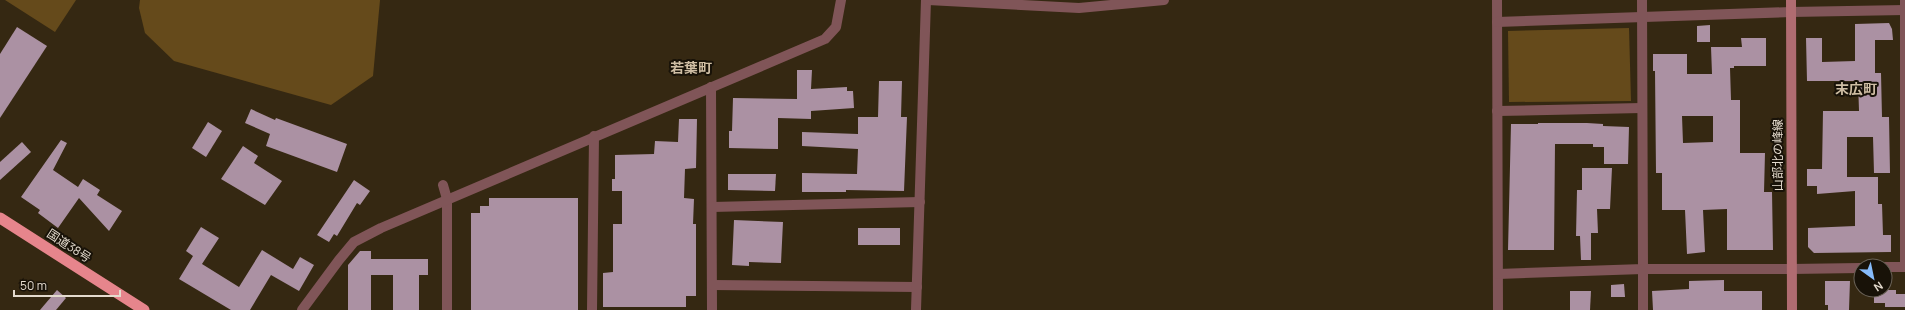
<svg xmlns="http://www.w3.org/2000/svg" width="1905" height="310" font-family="Manrope,'Noto Sans JP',sans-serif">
  <rect width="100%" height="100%" fill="#352812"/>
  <g fill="#654a1b">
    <polygon points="5,0 76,0 55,32"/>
    <polygon points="140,0 380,0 373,76 331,105 174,61 145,33 139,8"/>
    <polygon points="1629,28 1631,101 1509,102 1508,31"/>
  </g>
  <g fill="#ab91a3" fill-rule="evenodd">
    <polygon points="1889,23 1892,29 1893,40 1875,40 1875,73 1881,73 1882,117 1889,117 1890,173 1874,173 1873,137 1847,137 1847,177 1878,177 1878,204 1882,204 1883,235 1891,235 1891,252 1814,253 1808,247 1808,228 1855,226 1855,191 1817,194 1817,186 1807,186 1807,169 1822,169 1823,111 1859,111 1858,81 1807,81 1806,38 1822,38 1822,62 1855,61 1855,24"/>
    <polygon points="1710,25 1710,42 1697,42 1697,26"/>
    <polygon points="17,27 47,46 0,118 0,54"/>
    <path d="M1741 38H1766V66H1734V68H1730L1731 100H1740V153H1765L1764 192H1772L1773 250H1727V209L1703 210 1705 252 1687 254 1685 210H1662V173H1656L1655 71H1653V54H1687V74H1712L1711 47H1742ZM1682 116H1713V142L1683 143Z"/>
    <polygon points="797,70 812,70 811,89 847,87 847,91 853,91 854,108 811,111 811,119 778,118 778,149 729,148 729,131 732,131 733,98 797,99"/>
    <polygon points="879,81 902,81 901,117 907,117 904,191 846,190 846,192 802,192 802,173 857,174 858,149 802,146 802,132 858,134 858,117 878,117"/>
    <polygon points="251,109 275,120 276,118 347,144 337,172 266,146 270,134 245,123"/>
    <polygon points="679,119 697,119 696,168 685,169 684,198 694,199 693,224 696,224 696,296 686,296 686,307 603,307 603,273 613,272 613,224 622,224 622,191 612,191 612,179 615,179 615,155 654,154 655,141 678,142"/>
    <polygon points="208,122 222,131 206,157 192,148"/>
    <polygon points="1538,123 1587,123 1603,124 1603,126 1629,127 1628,164 1604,164 1604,147 1593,147 1593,144 1555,144 1554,250 1508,250 1511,124 1538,124"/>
    <polygon points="61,140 67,143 53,170 78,187 83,179 100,190 97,195 122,211 109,231 79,198 58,228 38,213 40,210 21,197"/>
    <polygon points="22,142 31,152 0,180 0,162"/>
    <polygon points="243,146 258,156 254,163 282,181 265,205 221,179"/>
    <polygon points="1582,168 1612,168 1610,209 1597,209 1598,233 1591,233 1591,260 1581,260 1580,236 1576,236 1577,190 1582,190"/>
    <polygon points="728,174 776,174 775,191 728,190"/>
    <polygon points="354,180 370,191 360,205 357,203 337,236 334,234 329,242 317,235"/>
    <polygon points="489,198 578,198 578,310 471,310 471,213 480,213 480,206 489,206"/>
    <polygon points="734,220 783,222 781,263 749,262 749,266 732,265"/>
    <polygon points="201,227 219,238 202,264 239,287 262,250 293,269 300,257 314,265 299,291 271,275 250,310 231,310 179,279 193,256 186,251"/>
    <rect x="858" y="228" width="42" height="17"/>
    <polygon points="360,251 371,251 371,259 428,259 428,275 419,275 419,310 393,310 393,275 371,275 371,310 348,310 348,265"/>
    <polygon points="1724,280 1724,291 1762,291 1762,310 1653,310 1652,291 1689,289 1689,281"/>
    <polygon points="1825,281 1850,281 1849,310 1828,310 1828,305 1825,305"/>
    <polygon points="1624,284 1625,297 1611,297 1611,285"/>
    <polygon points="57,290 66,298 56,310 40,310"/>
    <polygon points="1874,290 1896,290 1896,294 1905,294 1905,307 1885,307 1885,303 1874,303"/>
    <polygon points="1570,291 1591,291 1590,310 1570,310"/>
  </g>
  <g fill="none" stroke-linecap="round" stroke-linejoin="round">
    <g stroke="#805558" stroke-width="10">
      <polyline points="1497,0 1498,310"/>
      <polyline points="1497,22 1791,12 1905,10"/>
      <polyline points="711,87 712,310"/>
      <polyline points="1497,111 1642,108"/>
      <polyline points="443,185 447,199 447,310"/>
      <polyline points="712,207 920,202"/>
      <polyline points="1885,267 1905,267 1905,0"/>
      <polyline points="1498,274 1643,269 1642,0"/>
      <polyline points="712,285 917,287"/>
      <polyline points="302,310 339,260 354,242 381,228 825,39 836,27 841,0"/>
      <polyline points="592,310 594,136"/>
      <polyline points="916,310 926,0"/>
      <polyline points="1643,310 1643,269 1791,269 1861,268"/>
    </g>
    <polyline stroke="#805558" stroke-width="10" points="928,0 1079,8 1164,0"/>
    <polyline stroke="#b06c71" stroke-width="10" points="1791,0 1792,310"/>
    <polyline stroke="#e6858c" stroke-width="11" points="0,218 144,310"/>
  </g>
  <g text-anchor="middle" stroke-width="4" stroke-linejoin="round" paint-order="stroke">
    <g font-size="12" fill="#e4dbce" stroke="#181208">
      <text transform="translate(1778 155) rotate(-90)" y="4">山部北の峰線</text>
      <text transform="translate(69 246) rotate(33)" y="4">国道38号</text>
    </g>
    <g font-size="14" font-weight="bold" fill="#cfbea4" stroke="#181208">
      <text x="691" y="73">若葉町</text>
      <text x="1856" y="94">末広町</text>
    </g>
  </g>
  <g transform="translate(1873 278) rotate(147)"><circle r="19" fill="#181208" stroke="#6a6257"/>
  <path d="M0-3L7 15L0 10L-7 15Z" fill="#86bbfb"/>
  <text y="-6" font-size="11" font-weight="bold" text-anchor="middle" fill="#e4dbce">N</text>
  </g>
  <path d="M14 290v6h106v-6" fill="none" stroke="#e4dbce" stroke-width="2"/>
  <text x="20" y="290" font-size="12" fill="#e4dbce" stroke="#181208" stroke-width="3" paint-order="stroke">50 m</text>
</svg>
